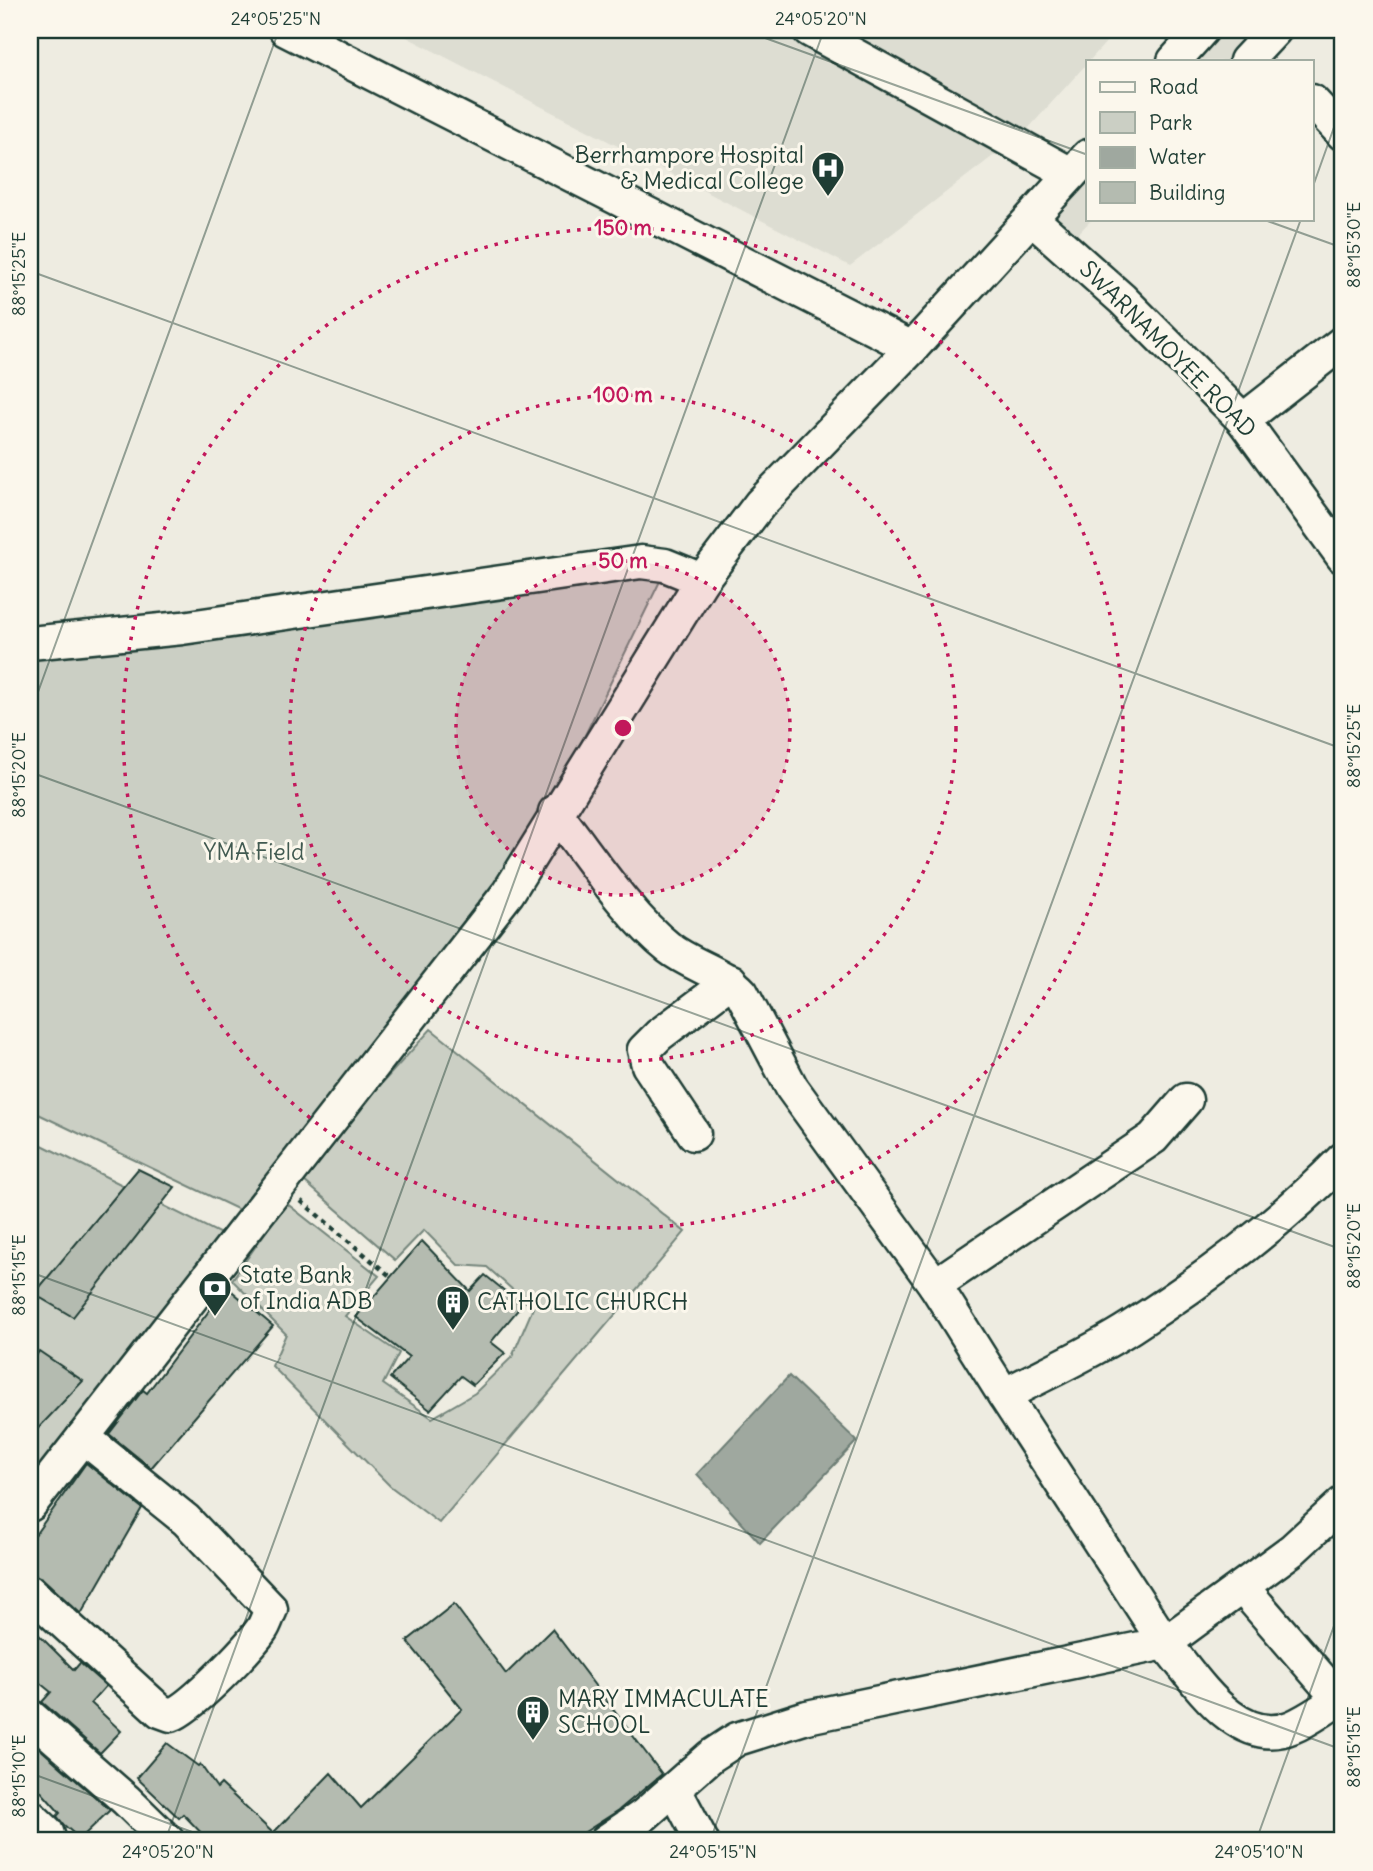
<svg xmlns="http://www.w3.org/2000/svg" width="1373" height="1871" font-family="Delius,sans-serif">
  <rect width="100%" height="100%" fill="#eeece1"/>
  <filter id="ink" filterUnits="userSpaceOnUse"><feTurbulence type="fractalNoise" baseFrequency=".0143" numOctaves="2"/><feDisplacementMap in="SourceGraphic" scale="14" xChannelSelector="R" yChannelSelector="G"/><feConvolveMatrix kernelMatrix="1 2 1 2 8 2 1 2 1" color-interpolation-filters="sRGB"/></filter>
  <g filter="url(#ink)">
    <g fill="#ddddd2">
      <polygon points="393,30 1117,30 1027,130 850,266"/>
      <polygon points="1214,30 1262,30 1234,61 1187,61"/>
      <polygon points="1088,175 1088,219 1092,219 1075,237 1055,213"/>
    </g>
    <g fill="#cbcfc4" stroke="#75867c" stroke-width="2">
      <polygon points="663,575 508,893 256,1218 30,1110 30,651"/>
      <polygon points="431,1029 685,1232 439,1523 390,1486 272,1366 286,1334 232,1280 286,1203 379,1276 345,1316 399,1353 383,1384 432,1418 475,1393 512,1357 533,1308 487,1267 458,1265 424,1230 395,1260 303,1180 346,1123"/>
      <polygon points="30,1139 225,1236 30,1482"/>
    </g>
    <polygon fill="#9fa89f" stroke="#6c7d74" stroke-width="2" points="789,1376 857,1441 760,1543 697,1474"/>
    <g fill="#b4bbb0" stroke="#1f3d34" stroke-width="2">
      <polygon points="138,1169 175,1187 73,1317 34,1294"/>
      <polygon points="422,1241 470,1291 485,1275 522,1305 491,1342 505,1353 473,1385 461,1376 430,1410 390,1378 409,1357 356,1317"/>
      <polygon points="227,1287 273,1326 151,1468 109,1434 143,1390 147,1393"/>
      <polygon points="39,1351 83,1381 30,1437 30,1366"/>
      <polygon points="86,1463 142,1508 81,1614 42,1578 30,1574 30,1542"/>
      <polygon points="454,1604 506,1674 552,1629 662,1774 619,1810 571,1841 209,1841 183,1814 179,1818 137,1778 167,1743 198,1766 200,1764 217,1788 221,1784 273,1833 331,1773 361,1808 462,1709 407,1641"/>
      <polygon points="30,1626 74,1670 80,1663 106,1686 91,1703 121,1731 100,1753 42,1702 51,1692 30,1675"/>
      <polygon points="30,1740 110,1810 80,1839 64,1825 57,1816 60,1813 30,1779"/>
    </g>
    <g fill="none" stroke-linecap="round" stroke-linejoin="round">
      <defs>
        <g id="minor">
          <polyline points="286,30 912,348"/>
          <polyline points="809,30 1071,174"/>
          <polyline points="1174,61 1202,30"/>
          <polyline points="1246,61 1275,30"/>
          <polyline points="1312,101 1343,134"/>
          <polyline points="1032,219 1122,299 1243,420 1343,557"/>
          <polyline points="1243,420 1343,342"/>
          <polyline points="30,643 182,628 641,562 665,565 702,580"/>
          <path d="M555 812C589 855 627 915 669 948 692 966 723 972 742 993L792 1088 935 1285 1004 1395C1046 1373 1091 1353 1131 1327 1207 1278 1280 1224 1343 1159"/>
          <polyline points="694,1134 648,1065 644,1050 659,1035 731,981"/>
          <polyline points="935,1285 1153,1138 1186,1100"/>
          <polyline points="30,1505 508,893 702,580 760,504 912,348 1088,156"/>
          <polyline points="1242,1587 1343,1704"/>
          <path d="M30 1592 160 1711 171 1715C191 1708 249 1648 262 1629 266 1623 268 1615 271 1609L186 1520 83 1437"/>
          <path d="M1340 1699C1324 1708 1309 1720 1292 1727 1237 1750 1195 1678 1165 1643L1292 1550 1343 1503"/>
          <polyline points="30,1716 126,1800 168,1841"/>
          <polyline points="675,1790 702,1841"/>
          <polyline points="30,1816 47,1832 50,1841"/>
          <polyline points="606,1841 644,1815 711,1756 737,1739 807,1717 1165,1643 1004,1395"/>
        </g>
      </defs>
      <use href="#minor" stroke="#1f3d34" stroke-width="37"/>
      <polyline stroke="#1f3d34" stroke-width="4.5" stroke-dasharray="5 5" stroke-linecap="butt" points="301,1201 390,1276"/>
      <use href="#minor" stroke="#fbf7ec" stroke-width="32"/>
    </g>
  </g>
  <path fill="none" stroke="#1f3d34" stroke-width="2" stroke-opacity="0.45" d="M743 30 1088 155M1312 189 1343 102M1262 219 1343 248M30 271 1343 749M30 714 279 30M30 772 1343 1250M30 1272 1343 1750M30 1773 217 1841M165 1841 824 30M710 1841 1301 219M1256 1841 1343 1601"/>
  <circle cx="623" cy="728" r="167" fill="#c2185b" fill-opacity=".12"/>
  <g fill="none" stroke="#c2185b" stroke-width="3.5" stroke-dasharray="3.5 7">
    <circle cx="623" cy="728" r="167"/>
    <circle cx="623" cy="728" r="333"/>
    <circle cx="623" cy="728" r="500"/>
  </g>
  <defs>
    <symbol id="hospital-pin" viewBox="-11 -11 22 30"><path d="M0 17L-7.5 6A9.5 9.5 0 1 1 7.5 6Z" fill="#1f3d34" stroke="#fbf7ec"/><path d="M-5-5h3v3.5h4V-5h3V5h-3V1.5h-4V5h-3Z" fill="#fff"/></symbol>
    <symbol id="bank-pin" viewBox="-11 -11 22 30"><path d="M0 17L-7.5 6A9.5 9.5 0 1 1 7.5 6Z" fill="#1f3d34" stroke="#fbf7ec"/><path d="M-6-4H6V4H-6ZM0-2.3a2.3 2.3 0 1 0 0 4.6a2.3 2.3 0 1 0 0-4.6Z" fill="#fff"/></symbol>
    <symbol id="building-pin" viewBox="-11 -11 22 30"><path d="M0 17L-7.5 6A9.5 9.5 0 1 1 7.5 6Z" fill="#1f3d34" stroke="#fbf7ec"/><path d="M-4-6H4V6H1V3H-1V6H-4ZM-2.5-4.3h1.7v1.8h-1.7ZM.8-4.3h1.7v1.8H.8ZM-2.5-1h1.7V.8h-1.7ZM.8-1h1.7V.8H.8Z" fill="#fff"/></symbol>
  </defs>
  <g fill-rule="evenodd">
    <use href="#hospital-pin" x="809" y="149" width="38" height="52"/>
    <use href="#bank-pin" x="196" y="1269" width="38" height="52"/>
    <use href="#building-pin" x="434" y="1283" width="38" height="52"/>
    <use href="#building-pin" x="514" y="1693" width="38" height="52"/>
  </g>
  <g text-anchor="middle" stroke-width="6" stroke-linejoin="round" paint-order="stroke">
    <g font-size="23" fill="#1f3d34" stroke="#fbf7ec" text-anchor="start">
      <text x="804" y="163" text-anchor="end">Berrhampore Hospital<tspan x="804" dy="26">&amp; Medical College</tspan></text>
      <text x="240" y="1283">State Bank<tspan x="240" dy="26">of India ADB</tspan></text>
      <text x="477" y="1310">CATHOLIC CHURCH</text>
      <text x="558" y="1707">MARY IMMACULATE<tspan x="558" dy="26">SCHOOL</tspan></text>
    </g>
    <g font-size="23" fill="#1f3d34" stroke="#fbf7ec">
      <text transform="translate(1168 349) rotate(45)" y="8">SWARNAMOYEE ROAD</text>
    </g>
    <g font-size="23" fill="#415a51" stroke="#fbf7ec">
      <text x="254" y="860">YMA Field</text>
    </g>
  </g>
  <circle cx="623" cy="728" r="10" fill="#c2185b" stroke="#fbf7ec" stroke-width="3.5"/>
  <g font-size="21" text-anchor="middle" font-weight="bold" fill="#c2185b" stroke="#fbf7ec" stroke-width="6" stroke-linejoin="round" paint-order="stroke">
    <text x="623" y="235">150 m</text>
    <text x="623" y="402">100 m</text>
    <text x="623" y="568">50 m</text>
  </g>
  <rect width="1373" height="1871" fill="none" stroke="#fbf7ec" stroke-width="77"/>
  <rect x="1086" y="60" width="228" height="161" fill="#fbf7ec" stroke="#a3ada2" stroke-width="2"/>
  <rect x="1100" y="82" width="35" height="10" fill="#fbf7ec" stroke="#a3ada2" stroke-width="2"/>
  <text x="1149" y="94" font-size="21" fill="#1f3d34">Road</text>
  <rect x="1100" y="112" width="35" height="21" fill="#cbcfc4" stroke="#a3ada2" stroke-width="2"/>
  <text x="1149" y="130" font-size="21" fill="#1f3d34">Park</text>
  <rect x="1100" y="147" width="35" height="21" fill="#9fa89f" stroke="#a3ada2" stroke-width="2"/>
  <text x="1149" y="164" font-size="21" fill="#1f3d34">Water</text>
  <rect x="1100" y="182" width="35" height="21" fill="#b4bbb0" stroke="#a3ada2" stroke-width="2"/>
  <text x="1149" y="200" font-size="21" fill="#1f3d34">Building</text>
  <rect x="38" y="38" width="1296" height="1794" fill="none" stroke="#1f3d34" stroke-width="2.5"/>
  <g font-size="18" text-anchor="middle" fill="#1f3d34">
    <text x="276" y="25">24°05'25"N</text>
    <text x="821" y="25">24°05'20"N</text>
    <text transform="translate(1354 245) rotate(-90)" y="6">88°15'30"E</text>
    <text transform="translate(19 274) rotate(-90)" y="6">88°15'25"E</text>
    <text transform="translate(1354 746) rotate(-90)" y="6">88°15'25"E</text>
    <text transform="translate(19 775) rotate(-90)" y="6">88°15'20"E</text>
    <text transform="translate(1354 1246) rotate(-90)" y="6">88°15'20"E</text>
    <text transform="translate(19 1275) rotate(-90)" y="6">88°15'15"E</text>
    <text transform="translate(1354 1747) rotate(-90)" y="6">88°15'15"E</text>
    <text transform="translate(19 1776) rotate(-90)" y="6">88°15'10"E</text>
    <text x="168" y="1858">24°05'20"N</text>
    <text x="713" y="1858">24°05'15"N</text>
    <text x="1259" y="1858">24°05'10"N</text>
  </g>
</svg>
